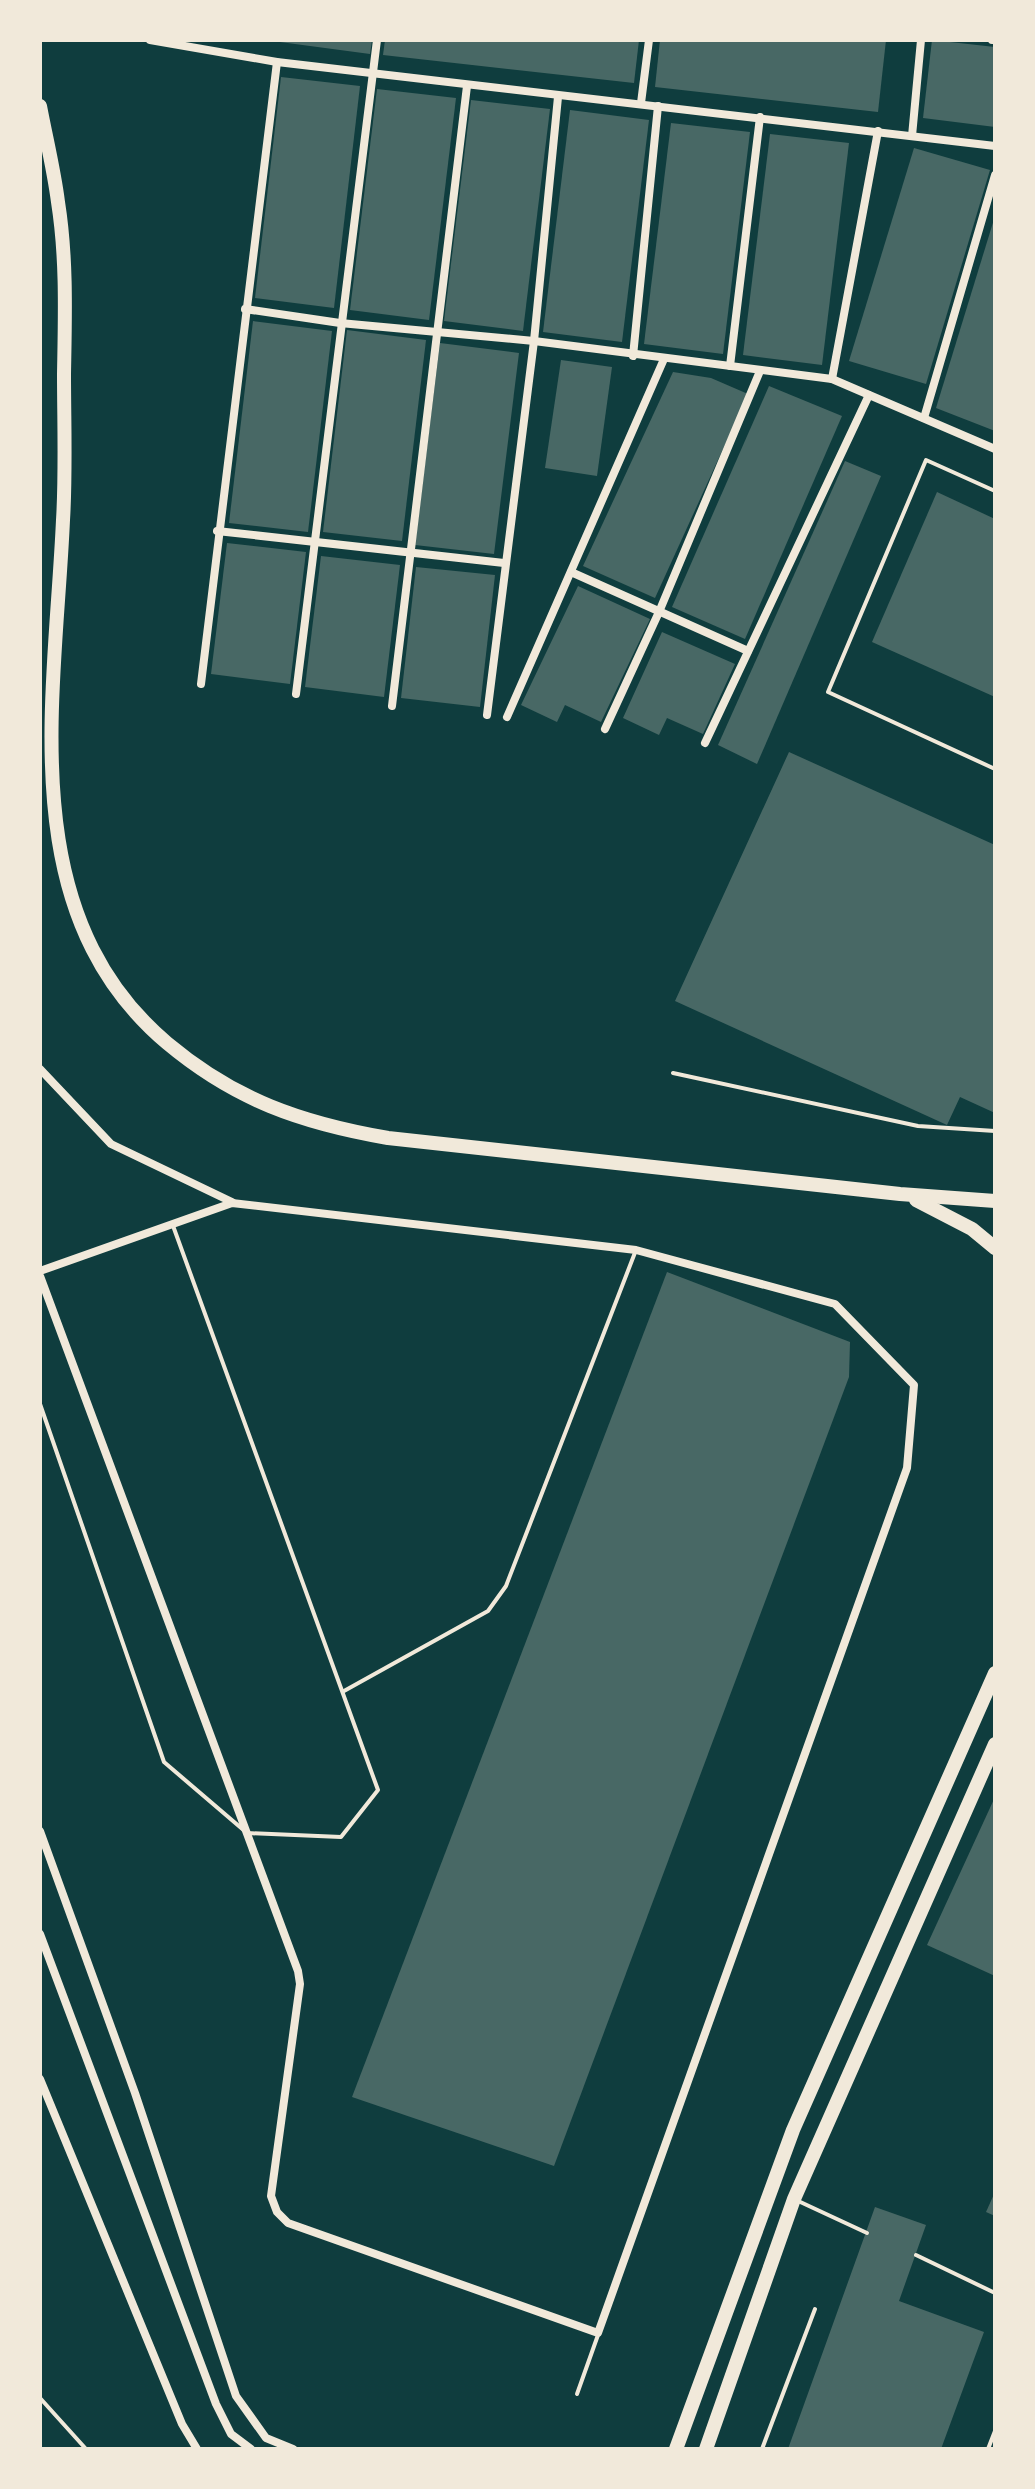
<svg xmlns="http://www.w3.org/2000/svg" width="1035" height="2489" font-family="'Golos Text',sans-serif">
  <rect width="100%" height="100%" fill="#0f3d3e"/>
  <g fill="#486865">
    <polygon points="265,40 372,40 370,54"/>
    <polygon points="385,40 639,40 634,83 383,55"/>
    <polygon points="660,40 886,40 878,112 655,87"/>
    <polygon points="932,40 995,47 995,127 923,118"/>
    <polygon points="281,77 360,86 334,308 255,298"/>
    <polygon points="377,89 456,98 429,320 350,310"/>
    <polygon points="471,100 550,109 523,331 444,321"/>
    <polygon points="570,110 649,120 622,342 543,332"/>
    <polygon points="671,123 750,132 723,354 644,344"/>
    <polygon points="770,134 849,143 822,365 743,355"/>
    <polygon points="914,148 990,170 926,384 849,361"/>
    <polygon points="995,216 995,431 936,408"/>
    <polygon points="253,321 332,331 308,532 229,523"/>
    <polygon points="347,330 426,340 402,541 323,532"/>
    <polygon points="440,343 519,353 494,554 415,545"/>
    <polygon points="561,360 612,367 597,476 545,468"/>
    <polygon points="673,372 711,378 748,394 655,598 583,566"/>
    <polygon points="769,386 842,416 745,639 672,607"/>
    <polygon points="845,461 881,476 757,764 718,745"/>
    <polygon points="937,492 995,519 995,697 872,642"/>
    <polygon points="227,543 306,552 290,684 211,674"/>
    <polygon points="321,556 400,565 384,697 305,687"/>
    <polygon points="416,567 495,575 480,707 401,698"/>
    <polygon points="578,586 650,619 601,722 565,705 557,722 521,705"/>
    <polygon points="662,632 735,664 703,734 667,718 659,735 623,718"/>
    <polygon points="789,752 995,845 995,1113 960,1097 947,1125 675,1001"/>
    <polygon points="667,1272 850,1342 849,1377 554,2166 352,2097"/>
    <polygon points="995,1797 995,1976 927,1945"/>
    <polygon points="995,2192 995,2216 986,2212"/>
    <polygon points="875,2207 926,2225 899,2301 984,2332 941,2449 788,2449"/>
  </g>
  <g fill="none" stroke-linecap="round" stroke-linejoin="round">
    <g stroke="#f1e9da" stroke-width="4">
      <polyline points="995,491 926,460 828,692 995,769"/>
      <polyline points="673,1073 918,1126 995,1131"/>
      <polyline points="40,1404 164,1762 247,1833 341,1837 378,1790 172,1223"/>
      <polyline points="344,1691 488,1611 506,1586 636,1250"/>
      <polyline points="796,2200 867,2233"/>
      <polyline points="916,2255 995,2293"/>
      <polyline points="577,2394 598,2335"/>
      <polyline points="40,2398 86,2449"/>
      <polyline points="762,2449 815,2309"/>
      <polyline points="988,2449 995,2431"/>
    </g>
    <g stroke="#f1e9da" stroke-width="8">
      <polyline points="150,40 277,62 995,146"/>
      <polyline points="992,40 995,40"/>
      <polyline points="641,103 649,40"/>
      <polyline points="912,136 921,40"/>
      <polyline points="245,309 340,323 534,341 832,379 995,449"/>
      <polyline points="633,356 658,106"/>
      <polyline points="730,366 760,117"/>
      <polyline points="832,379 878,131"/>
      <polyline points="924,418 995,175"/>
      <polyline points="217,531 504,563"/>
      <polyline points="571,572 748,651"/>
      <polyline points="201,684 277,62"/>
      <polyline points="296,694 377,40"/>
      <polyline points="392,706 467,86"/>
      <polyline points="487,715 534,341 558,97"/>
      <polyline points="507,717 664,359"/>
      <polyline points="605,729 659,612 760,371"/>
      <polyline points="705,743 869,395"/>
      <polyline points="40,1069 111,1144 232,1202"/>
      <polyline points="40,1271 232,1203 636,1250 835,1304 914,1385 907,1468 598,2333 288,2223 277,2212 271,2196 300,1984 298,1971 40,1276"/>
      <polyline points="40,1831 135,2093 236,2396 266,2438 293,2449"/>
      <polyline points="40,1934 216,2404 231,2434 251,2449"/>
      <polyline points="40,2079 182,2424 197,2449"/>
    </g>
    <g stroke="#f1e9da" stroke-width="14">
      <path d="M40 106C46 138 54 170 58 202 67 259 65 317 64 374 64 422 66 472 63 520 55 700 12 912 167 1043 235 1100 301 1123 388 1138L900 1194 995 1201"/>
      <polyline points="916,1200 972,1229 995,1248"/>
      <polyline points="676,2449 793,2130 995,1673"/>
      <polyline points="706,2449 794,2199 995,1744"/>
    </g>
  </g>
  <rect width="1035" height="2489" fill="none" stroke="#f1e9da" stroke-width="84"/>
</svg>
